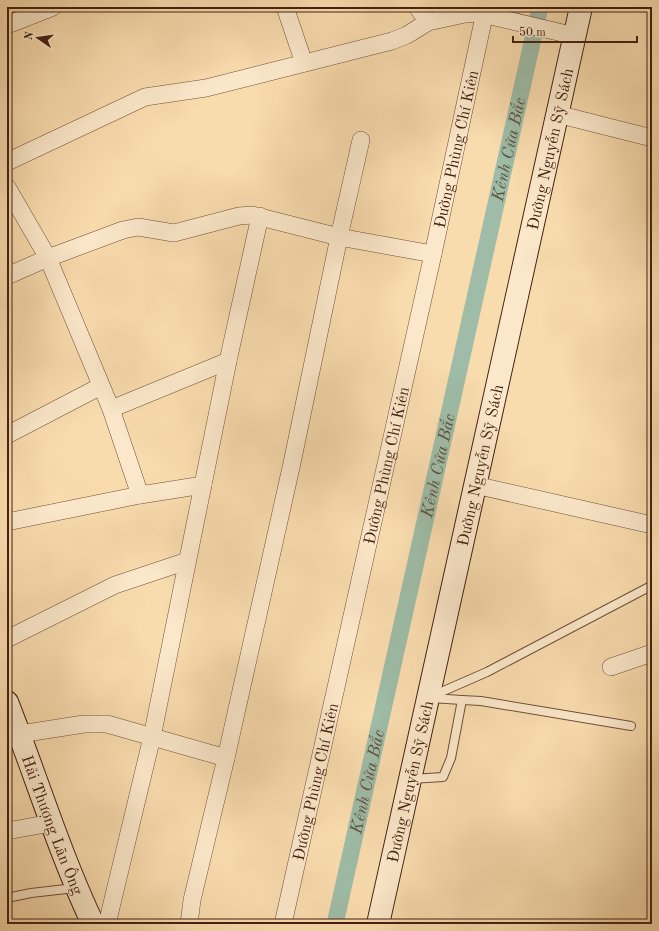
<svg xmlns="http://www.w3.org/2000/svg" width="659" height="931" font-family="'Old Standard TT',serif">
  <rect width="100%" height="100%" fill="#f9dcae"/>
  <filter id="stains"><feTurbulence type="fractalNoise" baseFrequency=".005" numOctaves="4"/><feColorMatrix values="0 0 0 0 .2 0 0 0 0 .09 0 0 0 0 .02 0 0 0 .5 -.17"/></filter>
  <radialGradient id="worn" r=".72"><stop offset=".6" stop-color="#630" stop-opacity="0"/><stop offset="1" stop-color="#630" stop-opacity=".3"/></radialGradient>
  <g fill="none" stroke-linecap="round" stroke-linejoin="round">
    <path stroke="#9ebca7" stroke-width="17" id="s1" d="M335 924 540 7"/>
    <defs>
      <g id="lane">
        <polyline points="432,696 487,672 649,587"/>
        <polyline points="462,700 481,701 631,726"/>
        <polyline points="411,779 443,777 451,758 462,700 430,698"/>
        <polyline points="7,898 31,893 75,888"/>
      </g>
      <g id="street">
        <polyline points="285,7 304,63"/>
        <polyline points="417,7 428,22"/>
        <polyline points="7,25 53,7"/>
        <polyline points="557,114 652,138"/>
        <polyline points="7,162 145,97 206,88 392,41 407,35 428,22 465,14 478,13 575,36"/>
        <polyline points="7,187 48,258 111,409 140,495"/>
        <polyline points="7,276 48,258 123,230 138,227 174,233 239,216 252,215 339,237 433,254"/>
        <polyline points="111,409 228,361"/>
        <polyline points="7,435 101,386"/>
        <polyline points="475,485 652,525"/>
        <polyline points="7,522 140,495 203,485"/>
        <polyline points="7,639 115,585 187,561"/>
        <polyline points="611,667 652,653"/>
        <polyline points="20,734 84,724 107,724 226,758"/>
        <polyline points="7,831 51,823"/>
        <polyline points="107,924 152,737 228,361 260,216"/>
        <polyline points="189,924 192,900 226,758 292,463 339,237 361,140"/>
        <path id="s2" d="M283 924 433 254 486 7"/>
      </g>
      <g id="secondary">
        <path id="s3" d="M7 702C36 776 59 852 93 924"/>
        <path id="s4" d="M378 924 581 7"/>
      </g>
    </defs>
    <use href="#lane" stroke="#714f3a" stroke-width="10"/>
    <use href="#street" stroke="#714f3a" stroke-width="18"/>
    <use href="#secondary" stroke="#442013" stroke-width="24"/>
    <use href="#lane" stroke="#fbe8ca" stroke-width="8"/>
    <use href="#street" stroke="#fbe8ca" stroke-width="17"/>
    <use href="#secondary" stroke="#fbe8ca" stroke-width="22"/>
  </g>
  <g text-anchor="middle" stroke-width="3" stroke-linejoin="round" paint-order="stroke">
    <g font-size="16" fill="#442013" stroke="#fbe8ca">
      <text dy="6" stroke="none"><textPath href="#s2" startOffset="794">Đường Phùng Chí Kiên</textPath></text>
      <text dy="6" stroke="none"><textPath href="#s4" startOffset="794">Đường Nguyễn Sỹ Sách</textPath></text>
      <text dy="6" stroke="none"><textPath href="#s4" startOffset="470">Đường Nguyễn Sỹ Sách</textPath></text>
      <text dy="6" stroke="none"><textPath href="#s2" startOffset="470">Đường Phùng Chí Kiên</textPath></text>
      <text dy="6" stroke="none"><textPath href="#s2" startOffset="146">Đường Phùng Chí Kiên</textPath></text>
      <text dy="6" stroke="none"><textPath href="#s4" startOffset="146">Đường Nguyễn Sỹ Sách</textPath></text>
      <text dy="6" stroke="none"><textPath href="#s3" startOffset="131">Hải Thượng Lãn Ông</textPath></text>
    </g>
    <g font-size="17" font-style="italic" fill="#5f4f3f" stroke="#fbe8ca">
      <text dy="6" stroke="none"><textPath href="#s1" startOffset="794">Kênh Cửa Bắc</textPath></text>
      <text dy="6" stroke="none"><textPath href="#s1" startOffset="470">Kênh Cửa Bắc</textPath></text>
      <text dy="6" stroke="none"><textPath href="#s1" startOffset="146">Kênh Cửa Bắc</textPath></text>
    </g>
  </g>
  <rect width="659" height="931" fill="none" stroke="#f9dcae" stroke-width="24"/>
  <rect x="8" y="8" width="643" height="915" fill="none" stroke="#442013" stroke-width="2"/>
  <rect x="12" y="12" width="635" height="907" fill="none" stroke="#442013"/>
  <g transform="translate(38 38) rotate(283)" stroke="#fbe8ca" stroke-width="3" paint-order="stroke">
  <path d="M0-3L7 15L0 10L-7 15Z" fill="#442013"/>
  <text y="-6" font-size="11" font-weight="bold" text-anchor="middle" fill="#442013">N</text>
  </g>
  <path d="M513 36v6h124v-6" fill="none" stroke="#442013" stroke-width="2"/>
  <text x="519" y="36" font-size="12" fill="#442013" stroke="#fbe8ca" stroke-width="3" paint-order="stroke">50 m</text>
  <rect width="100%" height="100%" filter="url(#stains)"/>
  <rect width="100%" height="100%" fill="url(#worn)"/>
</svg>
